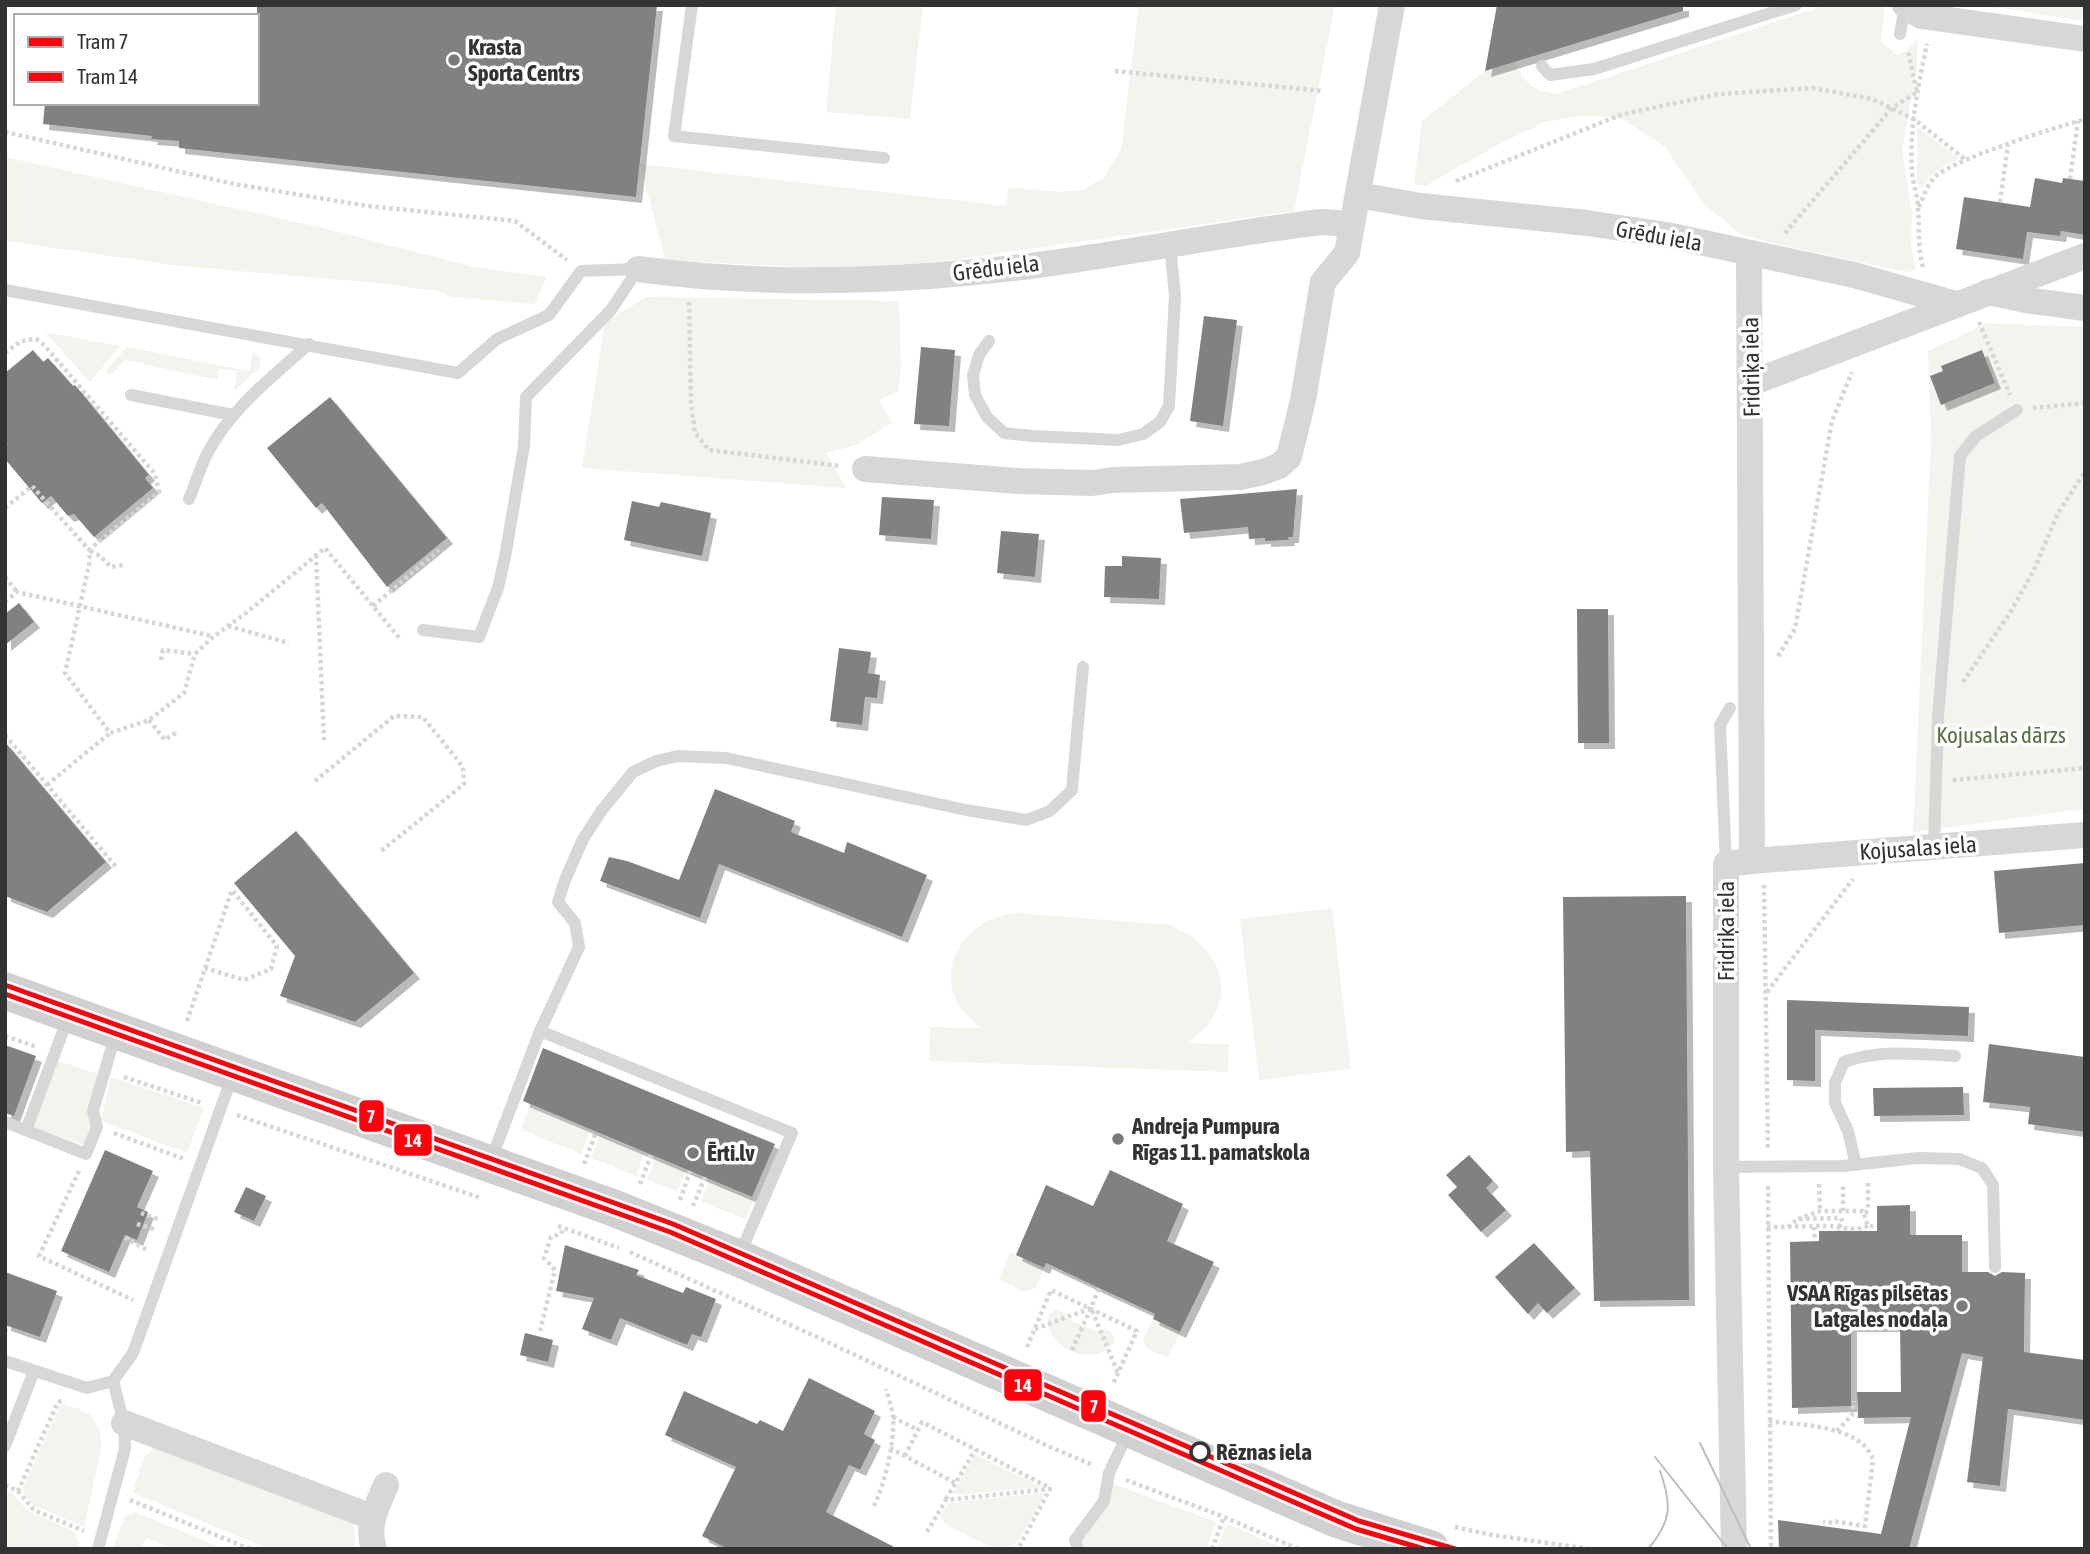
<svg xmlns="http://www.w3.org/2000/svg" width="2090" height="1554" font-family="'Asap Condensed',sans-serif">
  <defs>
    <filter id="shadow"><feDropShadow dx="6" dy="6" stdDeviation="0" flood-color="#0004"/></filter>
  </defs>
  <rect width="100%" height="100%" fill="#fff"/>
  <g fill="#f1f5ed">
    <polygon points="836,5 923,5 910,119 826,112"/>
    <polygon points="1139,5 1335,5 1294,211 875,271 665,260 640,164 1006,206 1009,187 1058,192 1083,190 1104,177 1121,150"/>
    <path d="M1826 5 1885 6 1881 41 1897 55 1908 50 1918 37 1917 67 1902 151 1912 214 1911 247 1916 270 1907 272 1768 242 1740 234 1703 203 1665 147 1622 119 1583 115 1546 122 1503 142 1425 186 1414 184 1422 121 1485 71 1515 62C1526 84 1531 90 1556 94Z"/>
    <polygon points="1978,5 2085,5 2085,21"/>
    <path d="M1917 129H1921L1959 159C1941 166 1931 173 1922 190L1917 183Z"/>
    <polygon points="5,157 323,228 474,267 547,277 534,304 453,297 436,291 378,283 181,266 5,241"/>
    <polygon points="647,297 899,301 901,368 898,391 879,400 892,422 857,445 826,453 846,488 582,468 605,322"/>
    <polygon points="1987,323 2085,327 2085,809 1913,832 1931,441 1928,351"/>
    <polygon points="45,332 120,346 90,382"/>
    <polygon points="127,347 249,371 253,352 261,357 260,367 234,391 237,371 219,369 217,380 125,360 112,374 104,373"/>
    <polygon points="1332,908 1351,1069 1259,1080 1240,919"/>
    <path d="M1015 913 1170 925C1227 949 1242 1005 1188 1043L1229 1044 1228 1072 929 1061 930 1027 982 1028C939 1001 941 950 984 923 994 917 1005 915 1015 913Z"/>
    <polygon points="56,1060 98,1074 92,1128 84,1145 32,1127"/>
    <polygon points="111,1077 204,1108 187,1153 101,1121"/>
    <polygon points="529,1107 589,1133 581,1154 521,1130"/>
    <polygon points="600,1135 643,1155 636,1176 591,1158"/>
    <polygon points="655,1159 686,1171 677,1192 647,1180"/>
    <polygon points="709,1180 754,1199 746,1219 701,1202"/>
    <polygon points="1010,1252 1044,1268 1036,1288 1024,1292 999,1279"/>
    <path d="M1055 1310 1066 1313 1065 1318 1101 1333 1104 1328C1111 1332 1116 1334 1114 1343 1108 1348 1102 1353 1095 1355 1074 1359 1039 1336 1050 1313Z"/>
    <polygon points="1153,1319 1180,1332 1168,1358 1148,1349 1143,1340"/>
    <path d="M61 1404C90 1411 98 1414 102 1446L84 1527 33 1505 22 1490Z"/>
    <polygon points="158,1444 352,1521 355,1529 355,1549 270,1549 133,1493 143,1459"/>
    <polygon points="975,1455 1040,1486 1044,1487 952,1495"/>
    <polygon points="1111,1483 1216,1522 1206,1549 1084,1549 1080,1540"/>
    <polygon points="5,1489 11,1492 27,1510 75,1532 79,1544 78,1549 5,1549"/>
    <polygon points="1042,1493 1045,1494 1043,1497 1019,1540 1007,1549 994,1549 947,1525 940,1517 949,1503"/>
    <polygon points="136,1512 224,1549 172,1549 146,1538 141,1549 112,1549 125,1516"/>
    <polygon points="1227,1524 1286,1549 1217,1549"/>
  </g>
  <g fill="#818181" filter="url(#shadow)">
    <polygon points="257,5 657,5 636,197 179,148 179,141 151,139 152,136 43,124 45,103 257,103"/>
    <polygon points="1497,5 1683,5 1683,11 1485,71"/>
    <polygon points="2035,178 2062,183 2063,178 2085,181 2085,235 2061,231 2060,236 2027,232 2023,259 1956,249 1964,197 2030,207"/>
    <polygon points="1204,316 1237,320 1223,426 1190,421"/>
    <polygon points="921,347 955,350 949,426 914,424"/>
    <polygon points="33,350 43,362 48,358 73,386 75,385 149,475 145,478 153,488 94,537 74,514 68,516 51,496 42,503 5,459 5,373"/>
    <polygon points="1982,350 1995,383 1941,405 1930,376 1943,371 1941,366"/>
    <polygon points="330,397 447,538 387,587 322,503 316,508 267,448"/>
    <polygon points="1297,489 1293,537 1288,537 1289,540 1265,541 1265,538 1249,539 1248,527 1184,533 1180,499"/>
    <polygon points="882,497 934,500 931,539 879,535"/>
    <polygon points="632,501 659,507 661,502 711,513 702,556 624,540"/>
    <polygon points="1001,531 1039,534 1035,577 997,573"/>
    <polygon points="1122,556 1161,558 1159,599 1104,597 1105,566 1122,566"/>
    <polygon points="19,603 34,622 5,645 5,614"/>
    <polygon points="1577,609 1608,609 1609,743 1578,743"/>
    <polygon points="839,648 871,652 868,673 880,675 877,698 865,697 862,725 830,721"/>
    <polygon points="5,742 106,862 47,912 5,896"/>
    <polygon points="715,789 795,821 791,832 844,853 847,842 927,875 902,937 719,864 700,918 600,881 609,857 627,861 679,880"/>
    <polygon points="296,831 414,973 355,1022 280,996 295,956 234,883"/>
    <polygon points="2085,863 2085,925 1999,933 1994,871"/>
    <polygon points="1686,896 1689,1300 1594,1301 1590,1151 1566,1152 1563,897"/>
    <polygon points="1787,1000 1969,1007 1968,1036 1815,1030 1815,1081 1787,1080"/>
    <polygon points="1989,1044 2085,1057 2085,1132 2028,1124 2030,1107 1983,1102"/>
    <polygon points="5,1045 36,1056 14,1116 5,1113"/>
    <polygon points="543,1048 775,1144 752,1197 523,1101"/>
    <polygon points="1963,1087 1964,1115 1874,1116 1873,1088"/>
    <polygon points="105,1150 153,1171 137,1207 148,1212 137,1240 125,1235 109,1272 61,1251"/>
    <polygon points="1469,1155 1493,1181 1486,1188 1506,1210 1481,1232 1448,1195 1457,1187 1446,1175"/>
    <polygon points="1110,1170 1183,1204 1167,1241 1214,1262 1180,1332 1153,1319 1155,1314 1099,1288 1046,1263 1044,1268 1016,1255 1046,1185 1093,1206"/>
    <polygon points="246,1187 266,1196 254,1221 234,1212"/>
    <polygon points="1910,1205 1910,1235 1962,1235 1962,1272 1988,1272 1995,1276 2002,1272 2025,1273 2024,1352 2085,1360 2085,1420 2008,1409 2000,1486 1967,1482 1983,1357 1962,1353 1909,1549 1779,1549 1778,1520 1881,1534 1911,1417 1858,1418 1857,1392 1901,1392 1900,1326 1851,1326 1851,1406 1792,1408 1790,1242 1819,1241 1819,1231 1877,1231 1877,1206"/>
    <polygon points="1534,1243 1575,1288 1547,1313 1538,1303 1528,1314 1495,1277"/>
    <polygon points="565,1245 639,1270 636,1275 683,1293 686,1287 716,1299 701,1337 692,1334 687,1345 620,1318 611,1340 582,1329 594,1298 556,1291"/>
    <polygon points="5,1272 57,1291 40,1337 5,1325"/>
    <polygon points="525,1333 553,1340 548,1362 520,1355"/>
    <polygon points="809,1378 875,1411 864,1434 875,1440 860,1470 849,1465 826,1512 898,1549 728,1549 702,1536 736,1467 665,1435 684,1391 757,1424 760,1420 783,1431"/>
  </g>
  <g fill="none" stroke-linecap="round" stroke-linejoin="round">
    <g stroke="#d6d6d6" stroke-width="4.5" stroke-dasharray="3.5 3.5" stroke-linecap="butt">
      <polyline points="1115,71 1323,91"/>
      <polyline points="5,132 234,184 368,206 515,221 567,260"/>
      <polyline points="2070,179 2078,121"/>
      <polyline points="1456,181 1623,114 1719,94 1813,88 1872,99 1914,119 1966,160"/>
      <polyline points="2000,202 2008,145"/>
      <path d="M1919 207C1923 197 1927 186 1934 178 1950 160 2057 127 2085 119"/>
      <polyline points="1785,233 1892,108 1917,92 1908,51"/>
      <path d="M1923 267C1917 243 1920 232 1918 209 1918 196 1913 184 1912 172 1909 129 1918 86 1927 44"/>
      <polyline points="689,302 691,403 695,433 709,450 840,466"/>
      <polyline points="1979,322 2010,395"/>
      <polyline points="5,353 21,341 36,339 44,345 155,474 159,492 89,550"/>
      <polyline points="2033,408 2085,403"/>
      <polyline points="5,442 5,445"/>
      <polyline points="5,508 32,486 90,551 89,565 65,673 110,733 149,720 184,693 195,654 213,637 246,613 325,548 401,640"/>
      <polyline points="90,551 100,556 111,567 123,565"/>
      <polyline points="316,555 324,740"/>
      <polyline points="5,577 17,592"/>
      <polyline points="5,602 17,592 212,636"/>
      <polyline points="373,606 439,550"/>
      <polyline points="228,626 289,643"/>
      <polyline points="1778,656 1795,629 1832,421 1852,372"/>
      <polyline points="161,660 163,650 195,654"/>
      <polyline points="1963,682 2010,613 2034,570 2058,513 2085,472"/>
      <polyline points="149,720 165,740 177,732"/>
      <polyline points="5,735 117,868"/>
      <polyline points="1953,780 2085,768"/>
      <polyline points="315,781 394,716 423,717 463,767 464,784 380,852"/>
      <polyline points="47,785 110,733"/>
      <polyline points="1764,885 1768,1149"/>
      <polyline points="1767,992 1853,879"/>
      <polyline points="187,1021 232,890 277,946 271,969 244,980 205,968"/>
      <polyline points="5,1036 37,1047"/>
      <polyline points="124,1077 202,1103"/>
      <polyline points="237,1115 481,1198"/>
      <polyline points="114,1133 184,1159"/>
      <polyline points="584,1164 596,1132"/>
      <polyline points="79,1171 39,1256 133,1300"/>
      <polyline points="640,1184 651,1155"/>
      <polyline points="1819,1184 1820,1211"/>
      <polyline points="1768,1186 1771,1549"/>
      <polyline points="680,1200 690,1171"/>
      <polyline points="693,1206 705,1177"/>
      <polyline points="1843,1211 1843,1184"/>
      <polyline points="141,1213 161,1220"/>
      <polyline points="1865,1213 1868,1211 1868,1180"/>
      <polyline points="1798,1219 1820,1211 1863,1211 1868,1226 1877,1226"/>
      <polyline points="137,1224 157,1230"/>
      <polyline points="558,1226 619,1248"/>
      <path d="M1767 1227C1788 1227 1809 1226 1829 1226 1842 1227 1855 1232 1868 1226"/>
      <polyline points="1788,1227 1798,1219 1841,1218 1843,1222 1839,1227 1839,1231"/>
      <polyline points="1814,1227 1815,1241"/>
      <polyline points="129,1237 127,1239 149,1251"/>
      <polyline points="630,1252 817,1337 1050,1447 1093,1465"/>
      <polyline points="1035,1329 1091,1308 1099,1288"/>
      <polyline points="540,1331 555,1270 544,1258 551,1237 561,1234 563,1227"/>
      <polyline points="5,1332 7,1326"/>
      <polyline points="1027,1347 1051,1290 1137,1331 1113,1384"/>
      <polyline points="1072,1350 1091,1308 1118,1373"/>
      <polyline points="893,1417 918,1430"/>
      <path d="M1769 1421C1800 1425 1862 1425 1873 1460L1865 1526 1832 1521 1829 1523 1823 1522"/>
      <polyline points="1837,1431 1852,1415 1854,1401"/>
      <polyline points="890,1448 955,1483"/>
      <polyline points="905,1456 922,1422 1050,1488"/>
      <polyline points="1126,1480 1224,1517 1298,1549"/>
      <polyline points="5,1485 18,1491 58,1402 62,1401"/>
      <polyline points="18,1491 34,1510 84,1531"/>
      <polyline points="946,1499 975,1450"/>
      <polyline points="130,1500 250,1549"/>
      <path d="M874 1506C885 1483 895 1442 893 1416 892 1407 888 1397 886 1389"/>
      <polyline points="1455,1527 1492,1535 1589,1549"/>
      <polyline points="927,1532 946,1500 1050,1489 1018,1549"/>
      <polyline points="1212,1549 1224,1517"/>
    </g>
    <g stroke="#d7d7d7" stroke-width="12">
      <polyline points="692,5 674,136 884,158"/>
      <polyline points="1900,34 1905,5"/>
      <polyline points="1542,66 1550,75 1594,69 1796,5"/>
      <polyline points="5,290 458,373 497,339 549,315 581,271 638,269"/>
      <polyline points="989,341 979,355 973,375 975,395 987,417 1004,433 1033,436 1118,440 1143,434 1160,422 1169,406 1175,296 1170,245"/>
      <polyline points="131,395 233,415"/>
      <path d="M189 499C195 485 200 468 207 454 230 409 272 377 309 344"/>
      <polyline points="423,630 479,637 498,588 505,557 524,446 526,397 611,310 638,269"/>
      <polyline points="1934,846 1938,717 1960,456 1976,436 2017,410"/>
      <polyline points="1726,864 1720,725 1730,708"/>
      <polyline points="540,1031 579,947 575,923 558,902 565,880 583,839 602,810 633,772 656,761 678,756 726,758 966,810 1026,820 1050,811 1072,790 1083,667"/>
      <polyline points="5,1122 86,1154 97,1127 93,1111 116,1033"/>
      <polyline points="26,1130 68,1018"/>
      <polyline points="491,1160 540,1031 792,1133 740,1254"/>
      <path d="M1856 1165 1848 1131 1835 1103V1083L1844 1062C1880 1049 1917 1054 1955 1056"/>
      <polyline points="1726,1167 1843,1166 1918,1158 1959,1159 1982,1168 1993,1185 1995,1267"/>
      <polyline points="5,1361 87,1388 113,1381 133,1353 232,1077"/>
      <polyline points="5,1446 34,1371"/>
      <polyline points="98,1549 125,1449 124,1423 113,1381"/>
      <polyline points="1078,1549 1075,1540 1104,1501 1109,1473 1129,1431"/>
    </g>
    <g stroke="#d7d7d7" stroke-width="26">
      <polyline points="1905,5 1921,16 2085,39"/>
      <polyline points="1358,195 1421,206 1587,223 1667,235 1854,275 1956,304"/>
      <path d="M638 269C749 284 864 283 976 272 1091 261 1206 236 1321 222L1352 224"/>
      <polyline points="1988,292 2026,300 2085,308"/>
      <polyline points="1751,383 2085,256"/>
      <polyline points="865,469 1018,481 1092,483 1113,480 1240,477 1263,472 1279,466 1289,457 1303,400 1323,282 1347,253 1392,5"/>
      <polyline points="1752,861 2085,835"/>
      <polyline points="124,1423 372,1517"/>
      <path d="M374 1549C366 1526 377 1506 386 1485"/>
      <polyline points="1734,1549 1726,1167 1726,864 1752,861 1749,253"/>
    </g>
    <polyline stroke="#d0d0d0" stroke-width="37" points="5,991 611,1207 738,1258 1336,1519 1431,1549"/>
    <g stroke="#bebebe" stroke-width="2">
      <polyline points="1700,1443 1751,1549"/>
      <polyline points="1655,1457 1728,1549"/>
      <path d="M1648 1549C1672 1521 1672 1504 1660 1471"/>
    </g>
    <defs>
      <polyline id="tram-1" points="5,985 673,1224 1359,1521 1455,1549"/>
      <polyline id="tram-2" points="5,994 670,1232 1356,1529 1424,1549"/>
    </defs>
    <use href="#tram-1" stroke="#fff" stroke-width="10"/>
    <use href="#tram-2" stroke="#fff" stroke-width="10"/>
    <use href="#tram-1" stroke="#ff000c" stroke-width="5"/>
    <use href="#tram-2" stroke="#ff000c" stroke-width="5"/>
  </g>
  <g fill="#7a7a7a" stroke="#fff" stroke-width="2.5">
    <circle cx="454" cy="60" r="7"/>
    <circle cx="1118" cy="1139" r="7"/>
    <circle cx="693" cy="1153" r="7"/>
    <circle cx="1962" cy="1306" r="7"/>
  </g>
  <circle fill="#fff" stroke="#333" stroke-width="3.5" cx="1200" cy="1452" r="9"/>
  <g text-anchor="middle" stroke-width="7" stroke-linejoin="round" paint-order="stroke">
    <g font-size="23" font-weight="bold" fill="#333" stroke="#fff" text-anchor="start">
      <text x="468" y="55">Krasta<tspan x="468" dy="26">Sporta Centrs</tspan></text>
      <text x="1132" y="1134">Andreja Pumpura<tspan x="1132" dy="26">Rīgas 11. pamatskola</tspan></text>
      <text x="707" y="1161">Ērti.lv</text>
      <text x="1948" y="1301" text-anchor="end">VSAA Rīgas pilsētas<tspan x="1948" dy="26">Latgales nodaļa</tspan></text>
    </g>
    <g font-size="23" fill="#333" stroke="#fff">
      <text transform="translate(1659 236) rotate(10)" y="8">Grēdu iela</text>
      <text transform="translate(996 268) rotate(-7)" y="8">Grēdu iela</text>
      <text transform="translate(1751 367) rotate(-91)" y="8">Fridriķa iela</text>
      <text transform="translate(1918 848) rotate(-4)" y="8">Kojusalas iela</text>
      <text transform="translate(1726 931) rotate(-90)" y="8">Fridriķa iela</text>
    </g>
    <g font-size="23" fill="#56703f" stroke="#fff">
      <text x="2001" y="743">Kojusalas dārzs</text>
    </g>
    <g font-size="23" font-weight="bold" fill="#333" stroke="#fff" text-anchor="start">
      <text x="1216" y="1460">Rēznas iela</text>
    </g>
  </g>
  <g stroke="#fff" stroke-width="2.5">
    <rect x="358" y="1099" width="27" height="34" rx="7" fill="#ff000c"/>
    <rect x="393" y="1123" width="40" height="34" rx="7" fill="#ff000c"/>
    <rect x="1003" y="1368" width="40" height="34" rx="7" fill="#ff000c"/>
    <rect x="1080" y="1389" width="27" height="34" rx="7" fill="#ff000c"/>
  </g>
  <g font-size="19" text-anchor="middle" font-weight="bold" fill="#fff">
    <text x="371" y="1123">7</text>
    <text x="413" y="1147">14</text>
    <text x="1023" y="1392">14</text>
    <text x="1094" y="1413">7</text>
  </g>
  <rect width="2090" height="1554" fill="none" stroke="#333333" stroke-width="14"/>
  <rect x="14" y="14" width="245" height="91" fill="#ffffff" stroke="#adadad" stroke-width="2"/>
  <rect x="28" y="37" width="35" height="10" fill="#ff000c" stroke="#adadad" stroke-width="2"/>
  <text x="77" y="49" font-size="21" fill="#333333">Tram 7</text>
  <rect x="28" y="72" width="35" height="10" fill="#ff000c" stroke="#adadad" stroke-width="2"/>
  <text x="77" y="84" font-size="21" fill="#333333">Tram 14</text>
</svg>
